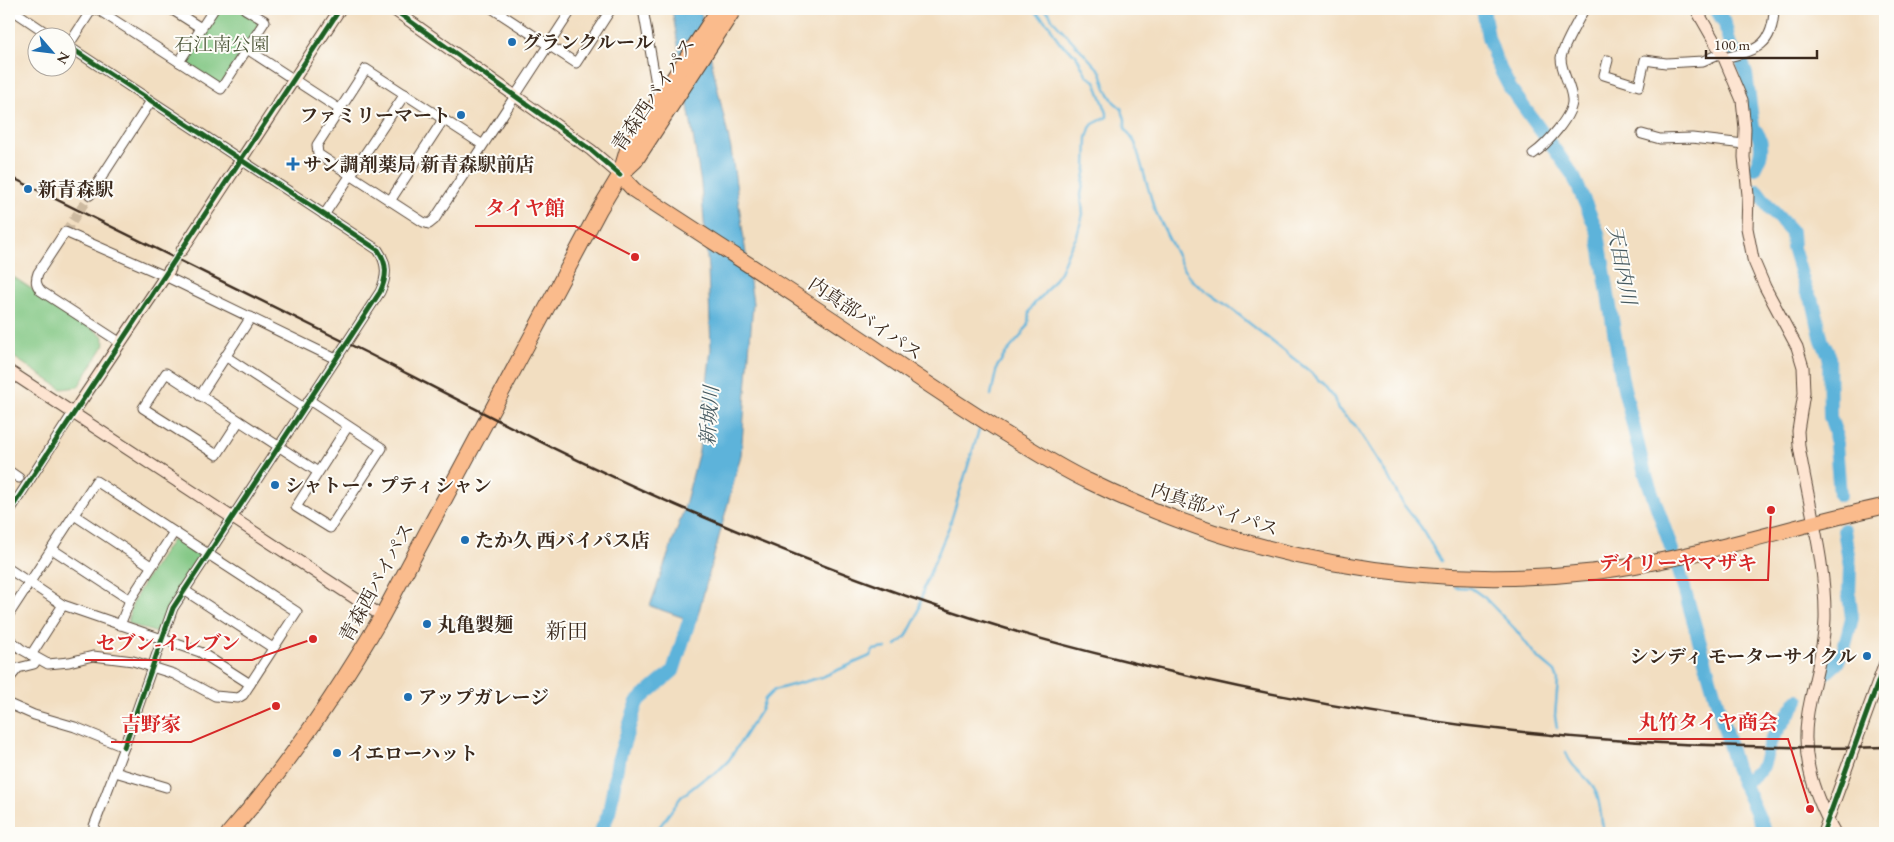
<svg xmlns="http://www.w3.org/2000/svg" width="1894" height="842" font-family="'EB Garamond','Noto Serif JP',serif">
  <rect width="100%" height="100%" fill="#fdfcf7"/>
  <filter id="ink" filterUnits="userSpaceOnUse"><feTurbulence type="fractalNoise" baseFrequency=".02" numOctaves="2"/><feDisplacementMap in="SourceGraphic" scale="10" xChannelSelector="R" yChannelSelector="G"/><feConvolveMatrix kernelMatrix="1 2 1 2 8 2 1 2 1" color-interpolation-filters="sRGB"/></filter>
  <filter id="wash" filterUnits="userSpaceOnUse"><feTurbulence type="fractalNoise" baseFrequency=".0096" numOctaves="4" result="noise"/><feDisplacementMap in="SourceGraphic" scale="20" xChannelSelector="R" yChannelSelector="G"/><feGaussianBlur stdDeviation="1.12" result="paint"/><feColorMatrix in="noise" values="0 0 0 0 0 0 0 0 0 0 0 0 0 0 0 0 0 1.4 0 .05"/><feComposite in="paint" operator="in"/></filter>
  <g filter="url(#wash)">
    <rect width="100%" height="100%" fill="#f2dec1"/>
    <g fill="#80c682" stroke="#5e7850">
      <polygon points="219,9 239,9 257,20 258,27 223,82 217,84 188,65 186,59"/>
      <polygon points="9,274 102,335 105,344 78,387 62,389 9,354"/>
      <path d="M178 539 199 552 201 559 161 632 157 633 129 624C124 605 161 558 172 540Z"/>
    </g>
    <polygon fill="#5db3da" stroke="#4c6e7c" points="672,9 700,9 731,149 753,303 741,455 696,622 650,606 684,509 699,451 711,349 708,269 701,184"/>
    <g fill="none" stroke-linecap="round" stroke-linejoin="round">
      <g stroke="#5db3da" stroke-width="2.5">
        <polyline points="1044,9 1050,14 1052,19 1101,72 1106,89 1114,102 1121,108 1125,119 1125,128 1135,143 1154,208 1184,270 1195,283 1229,307 1308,370 1324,385 1334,398 1338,410 1355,425 1389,478 1403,504 1421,527 1441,561"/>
        <polyline points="991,395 997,367 1006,353 1021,336 1028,324 1029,312 1033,305 1043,295 1060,272 1068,252 1077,236 1083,214 1081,195 1086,168 1087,138 1090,128 1093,124 1107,117 1107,113 1095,81 1087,76 1076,55 1059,42 1050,26 1033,9"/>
        <polyline points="1455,587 1471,588 1485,598 1515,629 1536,656 1555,672 1558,680 1555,716 1557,728"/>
        <polyline points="896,645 906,637 917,616 924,587 949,527 979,430"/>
        <path d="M1566 752C1571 770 1590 776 1596 792 1601 804 1600 818 1604 831L1610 833"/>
        <polyline points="655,833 681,797 705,778 716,773 729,760 761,710 765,699 774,690 822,677 870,656 873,650 886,648"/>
      </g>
      <g stroke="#5db3da" stroke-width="14">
        <polyline points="1483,9 1488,37 1497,63 1510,88 1573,175 1598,233 1622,380 1644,470 1672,550"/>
        <path d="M1716 9 1725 24 1730 45 1741 58 1746 74 1753 127C1764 140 1763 154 1755 168"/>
        <polyline points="1757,191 1769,207 1792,232 1793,248 1806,291 1814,305 1822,341 1829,355 1830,417 1835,431 1840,495"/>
        <polyline points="1678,567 1736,768 1766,833"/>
        <polyline points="1828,671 1837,663 1843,652 1852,618 1849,595 1850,567 1844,530"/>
        <polyline points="1743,783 1758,772 1763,766 1771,740 1798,700"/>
        <polyline points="600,833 609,813 618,761 637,702 673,671 691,615 693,601"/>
      </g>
    </g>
  </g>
  <g filter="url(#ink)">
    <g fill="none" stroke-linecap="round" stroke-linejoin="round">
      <polyline stroke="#cdbaa0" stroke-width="9" stroke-dasharray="9 4.5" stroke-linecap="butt" points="65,232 90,195"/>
      <polyline stroke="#cdbaa0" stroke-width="11" stroke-dasharray="11 5.5" stroke-linecap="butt" points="170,269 182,250"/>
      <defs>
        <g id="street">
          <polyline points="11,9 54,38"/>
          <polyline points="97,9 221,89 265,21 245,9"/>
          <polyline points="171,9 201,28"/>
          <polyline points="493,9 576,63 611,9"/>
          <polyline points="643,9 659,101"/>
          <path d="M68 46 378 250C388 264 387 277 380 292L173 608 124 747"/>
          <polyline points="68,46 92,9"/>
          <polyline points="247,49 339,109"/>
          <path d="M1724 58C1756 50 1773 47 1774 9"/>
          <polyline points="1608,60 1604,75 1639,86 1645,60 1666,63 1703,61 1721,53"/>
          <polyline points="179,62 214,9"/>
          <polyline points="1642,134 1660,139 1692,138 1744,144"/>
          <polyline points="483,145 366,69 317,145 318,154 423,222 429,224 434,220 572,9"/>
          <path d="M1533 154C1545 146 1574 115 1572 99 1571 85 1561 72 1561 58 1562 48 1579 20 1584 9"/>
          <polyline points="90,195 151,101"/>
          <polyline points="390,201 443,120"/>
          <polyline points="324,215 405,94"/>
          <path d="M121 343 41 291C36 285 35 281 38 273L65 232 165 276 336 359"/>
          <polyline points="225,356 304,408"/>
          <polyline points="200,396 251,317"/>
          <polyline points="309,400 382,448 330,528 296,507 348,426"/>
          <polyline points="239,421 217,455 143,408 166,373 318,472"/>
          <polyline points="9,471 19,478"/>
          <polyline points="9,512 73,413"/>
          <polyline points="74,515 151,566"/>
          <polyline points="52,549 130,600"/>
          <polyline points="9,569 63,605 200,652 250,684"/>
          <polyline points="184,590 273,648"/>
          <polyline points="9,614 96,481 297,612 243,695 238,698 215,696 174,674 133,661 93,656 69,662 48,664 21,649 9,639"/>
          <polyline points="120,625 130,600 174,532"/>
          <polyline points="31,655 63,605"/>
          <polyline points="9,679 18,668 34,664 37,659"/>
          <polyline points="9,704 34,715 75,727 124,747 94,826 94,833"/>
          <polyline points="115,772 166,787"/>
        </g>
        <g id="secondary">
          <polyline points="393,9 591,150 620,175"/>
          <path d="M1696 9 1724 58 1742 100 1745 128 1744 157 1748 195 1747 228 1753 259 1765 287 1797 347 1803 367 1804 393 1798 431 1799 446C1808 503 1826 561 1825 619 1824 647 1816 674 1810 702 1799 751 1811 790 1835 833"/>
          <polyline points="182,250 340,9"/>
          <polyline points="9,371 382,616"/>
          <polyline points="73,413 170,269"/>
          <polyline points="1823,833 1885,663"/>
        </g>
        <g id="highway">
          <polyline points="621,174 635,161 734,9"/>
          <path d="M620 175 634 190C710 240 787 289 863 340 914 375 964 409 1017 441 1041 455 1064 470 1088 481 1245 558 1418 592 1592 572 1692 560 1787 527 1885 506"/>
          <path d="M229 833C288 766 337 693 382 616L599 210 620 175 628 148 719 9"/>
        </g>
      </defs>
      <use href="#street" stroke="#564536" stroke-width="11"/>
      <use href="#secondary" stroke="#564536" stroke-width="13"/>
      <use href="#highway" stroke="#564536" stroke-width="17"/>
      <use href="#street" stroke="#fff" stroke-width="9"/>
      <use href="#secondary" stroke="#fde4d1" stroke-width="11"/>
      <use href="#highway" stroke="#fabb8c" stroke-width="15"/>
      <path stroke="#3b2a1e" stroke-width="2.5" d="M9 176C128 235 248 293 367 353 476 409 585 467 699 515 781 550 865 583 951 611 1007 630 1065 646 1123 660 1327 712 1536 742 1745 746 1792 747 1839 749 1885 747"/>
      <defs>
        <g id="cycleway">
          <polyline points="393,9 591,150 620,175"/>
          <path d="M68 46 378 250C388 264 387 277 380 292L173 608 124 747"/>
          <polyline points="9,512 340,9"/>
          <polyline points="1823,833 1885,663"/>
        </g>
      </defs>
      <use href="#cycleway" stroke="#fdfcf7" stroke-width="8"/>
      <use href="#cycleway" stroke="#1b5e20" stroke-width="5"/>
    </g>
  </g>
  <g fill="#1f6fb2" stroke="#fdfcf7" stroke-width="2">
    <circle cx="512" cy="42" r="5"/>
    <circle cx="461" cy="115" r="5"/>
    <path d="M290.5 156.5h5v5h5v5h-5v5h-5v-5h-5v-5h5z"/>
    <circle cx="28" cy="189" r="5"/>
    <circle cx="275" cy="485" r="5"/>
    <circle cx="465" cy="540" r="5"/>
    <circle cx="427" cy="624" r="5"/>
    <circle cx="1867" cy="656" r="5"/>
    <circle cx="408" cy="697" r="5"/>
    <circle cx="337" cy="753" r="5"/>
  </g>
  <g text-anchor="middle" stroke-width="4" stroke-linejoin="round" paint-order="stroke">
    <g font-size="19" font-weight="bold" fill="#3b2a1e" stroke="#fdfcf7" text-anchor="start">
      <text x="522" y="49">グランクルール</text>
      <text x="451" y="122" text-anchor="end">ファミリーマート</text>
      <text x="303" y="171">サン調剤薬局 新青森駅前店</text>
      <text x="38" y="196">新青森駅</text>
      <text x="285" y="492">シャトー・プティシャン</text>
      <text x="475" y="547">たか久 西バイパス店</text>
      <text x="437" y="631">丸亀製麺</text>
      <text x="1857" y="663" text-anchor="end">シンディ モーターサイクル</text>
      <text x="418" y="704">アップガレージ</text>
      <text x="347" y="760">イエローハット</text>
    </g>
    <g font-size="19" fill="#50593c" stroke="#fdfcf7">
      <text x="222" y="51">石江南公園</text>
    </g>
    <g font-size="19" fill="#3b2a1e" stroke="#fdfcf7">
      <text transform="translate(653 94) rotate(-56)" y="7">青森西バイパス</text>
      <text transform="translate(866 318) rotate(34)" y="7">内真部バイパス</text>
      <text transform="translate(1215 509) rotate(18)" y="7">内真部バイパス</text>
      <text transform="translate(376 582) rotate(-61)" y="7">青森西バイパス</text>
    </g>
    <g font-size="20" font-style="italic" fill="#475a60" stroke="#fdfcf7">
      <text transform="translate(1622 265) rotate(79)" y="7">天田内川</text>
      <text transform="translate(709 416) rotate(-86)" y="7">新城川</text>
    </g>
    <g font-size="21" fill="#3b2a1e" stroke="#fdfcf7">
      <text x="567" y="638">新田</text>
    </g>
  </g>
  <path fill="none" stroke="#d62828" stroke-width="2" d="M635 257L575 226H475M1771 510L1768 580H1588M313 639L252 660H85M1810 809L1788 739H1628M276 706L191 742H111"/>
  <g fill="#d62828" stroke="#fdfcf7" stroke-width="2">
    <circle cx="635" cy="257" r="5"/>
    <circle cx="1771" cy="510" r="5"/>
    <circle cx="313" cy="639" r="5"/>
    <circle cx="1810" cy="809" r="5"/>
    <circle cx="276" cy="706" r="5"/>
  </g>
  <g font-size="20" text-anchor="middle" font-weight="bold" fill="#d62828" stroke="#fdfcf7" stroke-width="4" stroke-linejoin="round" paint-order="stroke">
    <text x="525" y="215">タイヤ館</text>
    <text x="1678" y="570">デイリーヤマザキ</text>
    <text x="168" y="650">セブン-イレブン</text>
    <text x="1708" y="729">丸竹タイヤ商会</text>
    <text x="151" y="731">吉野家</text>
  </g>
  <rect width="1894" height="842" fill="none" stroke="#fdfcf7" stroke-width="30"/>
  <g transform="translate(52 52) rotate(118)"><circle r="24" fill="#fdfcf7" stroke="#afa8a0"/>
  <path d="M0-4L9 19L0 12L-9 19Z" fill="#1f6fb2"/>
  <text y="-8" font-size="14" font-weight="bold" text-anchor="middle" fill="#3b2a1e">N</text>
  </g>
  <path d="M1706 50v8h111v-8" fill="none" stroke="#3b2a1e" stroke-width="2.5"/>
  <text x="1714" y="50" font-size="15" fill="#3b2a1e" stroke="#fdfcf7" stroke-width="4" paint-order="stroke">100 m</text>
</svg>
